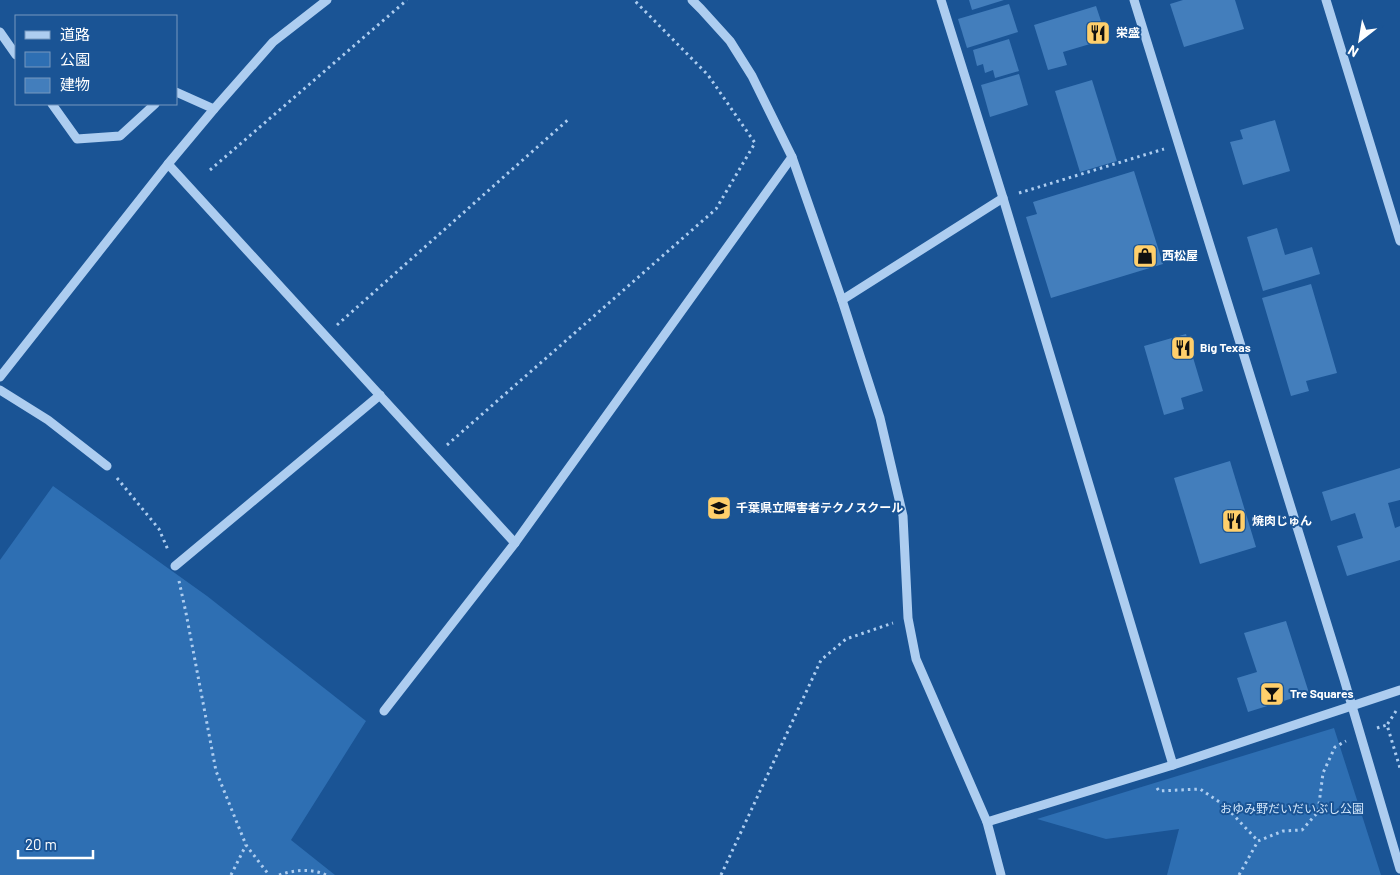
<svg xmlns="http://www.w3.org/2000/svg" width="1400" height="875" font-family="Barlow,'Noto Sans JP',sans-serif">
  <rect width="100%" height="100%" fill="#1a5495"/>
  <g fill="#2e6fb3">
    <polygon points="53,486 207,596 366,721 291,840 335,875 0,875 0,560"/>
    <polygon points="1334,728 1381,875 1167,875 1179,829 1106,839 1037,819"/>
  </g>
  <g fill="#437ebc">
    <polygon points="969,0 1004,0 972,10"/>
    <polygon points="1183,0 1235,0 1244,29 1184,47 1170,4"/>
    <polygon points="1009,4 1018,32 967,48 958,19"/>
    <polygon points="1096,6 1107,39 1063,52 1067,65 1048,70 1034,25"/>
    <polygon points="1009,39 1019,71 995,78 993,70 985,73 983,64 977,66 973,50"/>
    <polygon points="1019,74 1028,105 990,117 981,85"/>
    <polygon points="1092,80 1117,161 1080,172 1055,91"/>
    <polygon points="1275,120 1290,171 1243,185 1230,142 1243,139 1240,130"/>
    <polygon points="1134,171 1163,264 1051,298 1026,217 1037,214 1033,202"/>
    <polygon points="1277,228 1285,255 1312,247 1320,274 1263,291 1247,237"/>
    <polygon points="1311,284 1337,373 1306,381 1309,391 1291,396 1262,298"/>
    <polygon points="1186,334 1203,391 1181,398 1184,409 1164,415 1144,346"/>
    <polygon points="1230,461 1256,547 1200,564 1174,478"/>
    <polygon points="1400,468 1400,500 1388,503 1395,528 1400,526 1400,560 1347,576 1337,546 1363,538 1355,513 1331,521 1322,492"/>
    <polygon points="1286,621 1309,693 1248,712 1237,678 1257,672 1244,633"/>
  </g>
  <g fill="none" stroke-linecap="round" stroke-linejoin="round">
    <g stroke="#adcdf0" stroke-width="3" stroke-dasharray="2.5 4" stroke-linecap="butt">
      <polyline points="210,170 407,0"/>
      <polyline points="1019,193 1164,149"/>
      <polyline points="337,325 570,118"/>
      <polyline points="447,445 716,209 755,143 708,75 634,0"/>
      <polyline points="117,478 159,529 168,550"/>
      <polyline points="179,581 186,613 216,771 246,845 269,875"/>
      <polyline points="1396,711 1387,725 1400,768"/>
      <polyline points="1377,728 1387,725"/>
      <polyline points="1157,788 1159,791 1200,789 1224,805 1258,841"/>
      <polyline points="231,875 246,845"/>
      <path d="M279 875C294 870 311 868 326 875"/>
      <polyline points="721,875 821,660 846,639 893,623"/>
      <polyline points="1239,875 1258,841 1283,831 1302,830 1318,812 1323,773 1335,747 1346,741"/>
    </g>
    <g stroke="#adcdf0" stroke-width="9">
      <polyline points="692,0 701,9 730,41 752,76 792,157 842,300 880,418 903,516 908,618 916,659 987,822 1001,875"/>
      <polyline points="941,0 1003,198 1173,765"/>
      <polyline points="1134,0 1344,679 1400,869"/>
      <polyline points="1326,0 1400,241"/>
      <polyline points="0,32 16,55"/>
      <polyline points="176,92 214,109"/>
      <polyline points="52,104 77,139 120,136 155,104"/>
      <polyline points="168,164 515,543"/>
      <polyline points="842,300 1003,198"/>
      <polyline points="0,377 168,164 214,109 273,42 327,0"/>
      <polyline points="0,390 48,420 107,466"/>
      <polyline points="175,566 380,395"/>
      <polyline points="384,711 515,543 792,157"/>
      <polyline points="987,822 1173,765 1400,690"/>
    </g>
  </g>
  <defs>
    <symbol id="restaurant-square" viewBox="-11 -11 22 22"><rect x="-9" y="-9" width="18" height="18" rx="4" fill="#ffcf6b" stroke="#1a5495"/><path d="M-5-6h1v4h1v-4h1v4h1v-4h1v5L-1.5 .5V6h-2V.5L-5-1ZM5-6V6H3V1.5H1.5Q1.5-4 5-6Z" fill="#111"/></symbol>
    <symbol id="shop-square" viewBox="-11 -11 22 22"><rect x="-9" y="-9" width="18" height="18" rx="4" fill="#ffcf6b" stroke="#1a5495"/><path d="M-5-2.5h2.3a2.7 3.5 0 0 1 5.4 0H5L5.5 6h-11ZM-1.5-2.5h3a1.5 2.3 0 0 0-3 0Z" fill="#111"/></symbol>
    <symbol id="university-square" viewBox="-11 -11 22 22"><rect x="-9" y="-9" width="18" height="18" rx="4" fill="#ffcf6b" stroke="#1a5495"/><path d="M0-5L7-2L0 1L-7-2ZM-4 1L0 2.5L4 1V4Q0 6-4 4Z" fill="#111"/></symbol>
    <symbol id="bar-square" viewBox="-11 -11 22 22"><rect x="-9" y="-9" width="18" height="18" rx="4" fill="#ffcf6b" stroke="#1a5495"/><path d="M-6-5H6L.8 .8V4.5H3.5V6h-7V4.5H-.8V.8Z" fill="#111"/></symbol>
  </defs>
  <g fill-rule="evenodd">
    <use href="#restaurant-square" x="1084" y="19" width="28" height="28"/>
    <use href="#shop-square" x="1131" y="242" width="28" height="28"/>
    <use href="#restaurant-square" x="1169" y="334" width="28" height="28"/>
    <use href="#university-square" x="705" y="494" width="28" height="28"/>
    <use href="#restaurant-square" x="1220" y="507" width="28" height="28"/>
    <use href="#bar-square" x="1258" y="680" width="28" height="28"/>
  </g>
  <g text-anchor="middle" stroke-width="4" stroke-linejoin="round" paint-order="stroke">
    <g font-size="12" font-weight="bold" fill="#fff" stroke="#1a5495" text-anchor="start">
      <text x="1116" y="37">栄盛</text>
      <text x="1162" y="260">西松屋</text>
      <text x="1200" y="352">Big Texas</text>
      <text x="736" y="512">千葉県立障害者テクノスクール</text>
      <text x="1252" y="525">焼肉じゅん</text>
      <text x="1290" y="698">Tre Squares</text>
    </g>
    <g font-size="12" fill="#d3e7fb" stroke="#1a5495">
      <text x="1292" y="813">おゆみ野だいだいぶし公園</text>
    </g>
  </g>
  <rect x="15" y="15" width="162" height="90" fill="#1a5495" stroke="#7698bf"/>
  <rect x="25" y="31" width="25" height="8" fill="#adcdf0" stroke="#7698bf"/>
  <text x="60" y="40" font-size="15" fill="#ffffff">道路</text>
  <rect x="25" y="52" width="25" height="15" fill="#2e6fb3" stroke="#7698bf"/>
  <text x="60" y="65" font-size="15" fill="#ffffff">公園</text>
  <rect x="25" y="78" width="25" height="15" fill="#437ebc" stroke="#7698bf"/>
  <text x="60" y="90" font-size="15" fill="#ffffff">建物</text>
  <g transform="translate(1360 40) rotate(211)" stroke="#1a5495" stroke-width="4" paint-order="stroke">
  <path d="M0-4L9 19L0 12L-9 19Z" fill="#ffffff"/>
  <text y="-8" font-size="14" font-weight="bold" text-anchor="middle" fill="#ffffff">N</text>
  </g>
  <path d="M18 850v8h75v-8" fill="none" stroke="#ffffff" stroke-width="2.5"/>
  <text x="25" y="850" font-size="15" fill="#ffffff" stroke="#1a5495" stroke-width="4" paint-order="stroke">20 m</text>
</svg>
